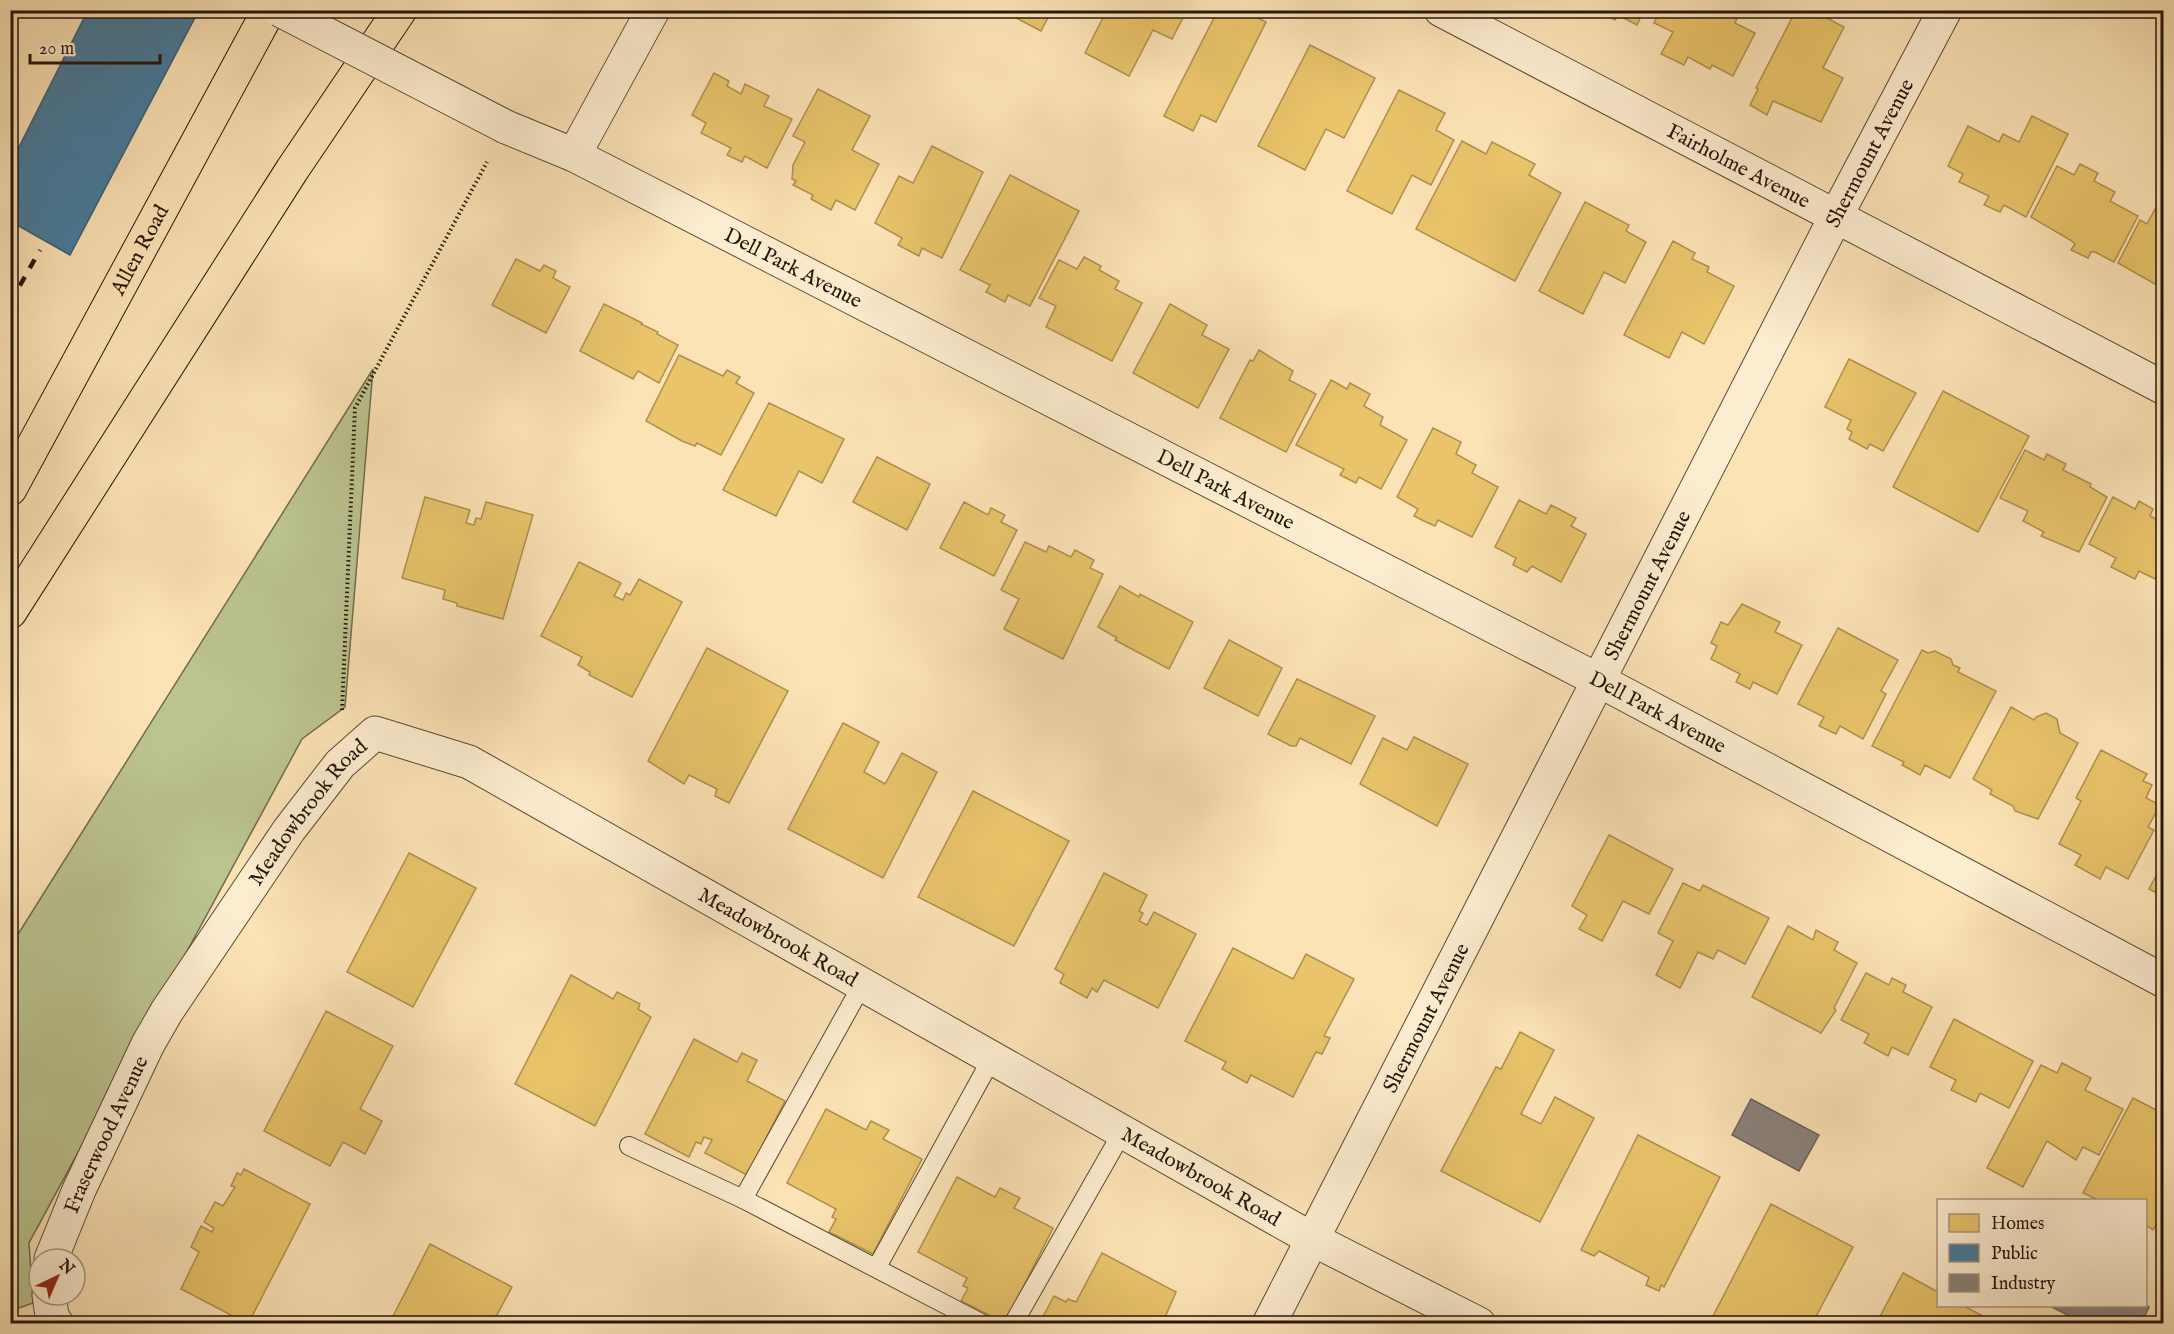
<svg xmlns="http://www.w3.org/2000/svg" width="2174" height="1334" font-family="'IM FELL English',serif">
  <rect width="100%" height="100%" fill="#fce3b6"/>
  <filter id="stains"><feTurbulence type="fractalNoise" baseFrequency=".00333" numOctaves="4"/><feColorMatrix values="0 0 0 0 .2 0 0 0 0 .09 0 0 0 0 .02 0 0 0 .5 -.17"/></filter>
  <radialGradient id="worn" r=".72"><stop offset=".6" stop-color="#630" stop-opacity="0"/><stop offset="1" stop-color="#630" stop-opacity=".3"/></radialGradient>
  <polygon fill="#bbc491" stroke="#706c4e" stroke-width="1.5" points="373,369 345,707 302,739 29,1243 33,1303 11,1311 10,947"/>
  <g fill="#e9c46a" stroke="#ae904d" stroke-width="1.5">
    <polygon points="1001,10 1052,10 1041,31"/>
    <polygon points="1107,10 1187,10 1172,39 1153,30 1129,76 1085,53"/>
    <polygon points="1218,10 1243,10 1266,22 1216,122 1201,115 1193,131 1164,116"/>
    <polygon points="1596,10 1644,10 1637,25 1618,15 1615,20"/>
    <polygon points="1660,10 1741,10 1735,23 1755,33 1733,76 1712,65 1710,69 1688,57 1684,65 1661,54 1673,32 1654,23"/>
    <polygon points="1796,10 1812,10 1844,27 1823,68 1843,78 1821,122 1773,101 1767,115 1750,105 1758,89 1756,88"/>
    <polygon points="1310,45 1375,78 1344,138 1326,129 1305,170 1258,146"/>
    <polygon points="714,73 729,81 727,86 741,94 745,84 769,96 764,106 792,119 767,168 745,156 742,162 727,155 731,148 701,133 706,123 692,115"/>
    <polygon points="818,89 870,116 852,150 879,164 855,210 836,200 831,210 811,199 813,195 793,185 796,181 792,179 793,165 805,142 793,136"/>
    <polygon points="1399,90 1445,113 1436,130 1454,140 1431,185 1412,175 1392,214 1347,191"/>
    <polygon points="2032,116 2068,134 2026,217 2004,205 2000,212 1984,205 1989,196 1959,182 1963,174 1948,166 1968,126 1999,142 2003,134 2019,142"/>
    <polygon points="1462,141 1486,154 1492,142 1535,164 1529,175 1561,193 1515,281 1416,229"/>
    <polygon points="932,146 983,172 942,258 922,248 919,256 898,245 902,238 875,223 899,176 913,183"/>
    <polygon points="2080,164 2098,173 2094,181 2115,192 2110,201 2138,216 2114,262 2095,252 2091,252 2088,258 2071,250 2075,244 2072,241 2031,217 2057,166 2074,175"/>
    <polygon points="1010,175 1079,211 1030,306 1008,295 1005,302 986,292 990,285 960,270"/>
    <polygon points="2161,198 2164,199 2164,297 2159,295 2162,288 2118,263 2140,220 2147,224"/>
    <polygon points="1585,202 1629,225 1626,231 1646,242 1625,283 1604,272 1583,314 1539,291"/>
    <polygon points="1673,241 1695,253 1692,259 1709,267 1707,272 1734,286 1704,344 1682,332 1669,358 1624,335"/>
    <polygon points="1084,257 1101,266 1099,270 1119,281 1115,289 1142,303 1112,361 1046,327 1056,306 1039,298 1059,260 1077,269"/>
    <polygon points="516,259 540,271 544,265 556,271 553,278 570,287 546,333 492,305"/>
    <polygon points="604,304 642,323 641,324 658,332 657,334 678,345 659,383 638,371 633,379 580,351"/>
    <polygon points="1170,304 1207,325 1202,335 1229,349 1198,408 1133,373"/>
    <polygon points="1259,350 1293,371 1289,380 1316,394 1286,452 1220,418 1250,360 1253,361"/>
    <polygon points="679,355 723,376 727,370 740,377 736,383 754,393 721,455 697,443 695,446 682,441 646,421"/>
    <polygon points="1849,359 1916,393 1883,451 1870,444 1867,449 1849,439 1852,432 1847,429 1851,420 1825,407"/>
    <polygon points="1331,380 1347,389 1350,383 1370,394 1364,406 1383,417 1380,425 1407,440 1381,489 1359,477 1356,483 1340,475 1344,469 1296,445"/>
    <polygon points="1943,391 2029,436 1978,532 1893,487"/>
    <polygon points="769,403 844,439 822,483 799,471 776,516 723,490"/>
    <polygon points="1433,428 1461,442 1456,454 1476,465 1472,473 1498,487 1472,537 1438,520 1435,526 1424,521 1414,516 1418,509 1397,497"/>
    <polygon points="2025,450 2044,460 2047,454 2066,464 2063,470 2091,484 2090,487 2107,497 2079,552 2041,536 2044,532 2023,521 2028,511 2000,498"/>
    <polygon points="877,457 930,484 907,530 853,502"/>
    <polygon points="425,497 470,510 466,523 474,525 476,518 481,519 486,502 533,515 503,619 457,606 457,603 443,599 445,590 402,578"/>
    <polygon points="2113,497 2135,509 2139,501 2153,509 2150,516 2164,523 2164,578 2157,574 2155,579 2139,571 2135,579 2111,567 2116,558 2089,544"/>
    <polygon points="1519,500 1546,514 1551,505 1576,518 1571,526 1586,534 1561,582 1532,566 1527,572 1513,565 1516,558 1495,547"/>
    <polygon points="964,502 988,515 991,508 1005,515 1001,522 1017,530 994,576 940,548"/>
    <polygon points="1025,542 1046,552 1049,546 1071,557 1075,550 1094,560 1090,568 1103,574 1063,659 1004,629 1019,599 1001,590"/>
    <polygon points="579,562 621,583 614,596 623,600 626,593 630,595 639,579 682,602 632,697 589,675 590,672 578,665 582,657 541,636"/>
    <polygon points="1120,586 1139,597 1140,594 1193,622 1169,669 1115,640 1117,638 1098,627"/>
    <polygon points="1742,604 1780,622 1775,632 1802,645 1777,694 1753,682 1750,689 1736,682 1740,674 1711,659 1717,646 1711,643 1721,622 1728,625"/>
    <polygon points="1838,628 1898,660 1881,691 1886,694 1863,739 1840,726 1836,734 1819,726 1824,717 1798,704"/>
    <polygon points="1229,640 1282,668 1258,716 1204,688"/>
    <polygon points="707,648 788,691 729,803 715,796 717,789 689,775 684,784 648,761"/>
    <polygon points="1922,650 1928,653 1935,651 1951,659 1953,665 1960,668 1958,672 1996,691 1950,778 1925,765 1920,775 1902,765 1904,762 1872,746"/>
    <polygon points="1297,679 1375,716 1351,764 1300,738 1296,746 1291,746 1268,734"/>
    <polygon points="2011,707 2034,720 2036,717 2046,713 2057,719 2060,733 2078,743 2038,819 2015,811 2013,806 1990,794 1992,790 1973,779"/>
    <polygon points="843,723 879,742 864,772 885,784 902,753 937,772 883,878 788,829"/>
    <polygon points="1414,737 1468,764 1437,826 1360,784 1383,738 1407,750"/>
    <polygon points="2101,750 2147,774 2143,781 2152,785 2146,798 2160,805 2148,827 2154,830 2128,879 2106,867 2100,879 2075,865 2081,855 2059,844 2081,801 2076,798"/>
    <polygon points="973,791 1069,841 1014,946 918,897"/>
    <polygon points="1609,835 1673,869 1649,914 1623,901 1602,941 1579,929 1587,915 1572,906"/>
    <polygon points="409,853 476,888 413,1007 347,972"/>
    <polygon points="2164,861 2164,897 2149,889"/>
    <polygon points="1104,873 1147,895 1139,911 1143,913 1139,921 1147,925 1154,912 1196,934 1158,1008 1104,980 1097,992 1092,988 1087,998 1060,983 1064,974 1055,969"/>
    <polygon points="1683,883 1700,891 1703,885 1769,918 1745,964 1718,950 1713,959 1698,952 1680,988 1656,975 1673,941 1658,933"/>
    <polygon points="1788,926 1813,940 1816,930 1838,942 1834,950 1857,963 1834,1008 1836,1010 1821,1033 1752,997"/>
    <polygon points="1233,948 1293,979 1306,954 1354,979 1324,1036 1330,1038 1322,1054 1316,1052 1293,1097 1251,1075 1247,1083 1222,1069 1226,1062 1185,1041"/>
    <polygon points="1866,973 1889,985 1892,978 1906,985 1903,992 1932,1007 1908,1055 1892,1047 1888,1056 1864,1043 1869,1034 1841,1020"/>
    <polygon points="571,975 613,999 617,992 640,1004 638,1009 651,1017 595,1126 515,1084"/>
    <polygon points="326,1011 393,1046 360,1109 382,1121 365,1154 343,1142 330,1166 264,1131"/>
    <polygon points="1954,1019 2033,1061 2009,1108 1980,1093 1976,1102 1951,1090 1956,1080 1930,1067"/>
    <polygon points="1520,1032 1554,1050 1521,1114 1541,1124 1555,1097 1594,1118 1540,1222 1441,1171 1496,1067 1501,1069"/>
    <polygon points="694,1039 737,1062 742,1053 757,1060 747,1081 785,1101 747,1175 705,1153 712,1140 704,1137 701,1144 696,1142 689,1157 645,1134"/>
    <polygon points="2062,1063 2091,1078 2085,1090 2123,1109 2099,1155 2083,1147 2076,1160 2047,1141 2023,1187 1987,1168 2041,1065 2057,1073"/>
    <polygon points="2133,1098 2164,1114 2164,1210 2153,1230 2146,1225 2146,1200 2098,1200 2083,1193"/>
    <polygon points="826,1109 866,1130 871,1121 889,1130 883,1139 922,1159 873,1254 829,1232 836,1219 832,1217 836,1209 787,1183"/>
    <polygon points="1638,1135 1720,1177 1664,1287 1661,1285 1659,1291 1646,1285 1649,1277 1599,1251 1594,1256 1581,1250"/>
    <polygon points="244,1169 310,1204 248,1324 181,1289 199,1252 191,1247 201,1226 212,1232 214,1228 204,1222 215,1202 223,1206 235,1187 231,1186 237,1173 241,1175"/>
    <polygon points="957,1177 995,1197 1000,1188 1020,1198 1014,1208 1053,1228 1005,1323 961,1301 968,1288 963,1286 967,1278 918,1252"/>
    <polygon points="1771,1204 1853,1247 1812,1324 1737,1324 1730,1320 1721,1324 1712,1318"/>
    <polygon points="430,1244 512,1287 492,1324 389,1324"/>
    <polygon points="1102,1253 1176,1292 1162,1324 1039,1324 1054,1296 1066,1302 1068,1299 1076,1302"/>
    <polygon points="1903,1273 1938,1292 1938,1306 1964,1306 1983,1316 1979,1324 1876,1324"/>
  </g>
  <polygon fill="#457b9d" stroke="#3b5c71" stroke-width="1.5" points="88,10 199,10 70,255 10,221 10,165"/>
  <g fill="#8a817c" stroke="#6b615a" stroke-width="1.5">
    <polygon points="1751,1099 1819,1135 1799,1171 1732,1135"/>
    <polygon points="2146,1305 2149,1307 2141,1324 2085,1324 2050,1306"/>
  </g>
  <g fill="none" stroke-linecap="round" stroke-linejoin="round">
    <defs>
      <g id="lane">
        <polyline points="862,985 743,1199 983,1324"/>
        <polyline points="629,1146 743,1199"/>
        <polyline points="877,1267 992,1058"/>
        <polyline points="1013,1324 1123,1131"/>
      </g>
      <g id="street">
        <path id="s1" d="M1441 10 2164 388"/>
        <path id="s2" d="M506 127 574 155 1598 680 2164 981"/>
        <polyline points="574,155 653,10"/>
        <path id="s3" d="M51 1259 79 1190 148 1044 167 1011 289 830 340 764 375 733 469 762 1312 1239 1479 1324"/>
        <polyline points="49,1295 52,1316 57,1324"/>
        <path id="s4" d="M1269 1324 1836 216 1945 10"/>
      </g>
      <g id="highway">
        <path id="s5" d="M10 489 269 10"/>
        <polyline points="10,612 292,170 400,10"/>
      </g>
    </defs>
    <use href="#lane" stroke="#5a4835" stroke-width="20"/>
    <use href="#street" stroke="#5a4835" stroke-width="35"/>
    <use href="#highway" stroke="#24150a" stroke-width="35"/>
    <polyline stroke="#24150a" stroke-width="4" stroke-dasharray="1.5 3" stroke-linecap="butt" points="342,710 355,408 487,162"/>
    <use href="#lane" stroke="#fdedd0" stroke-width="18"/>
    <use href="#street" stroke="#fdedd0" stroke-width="33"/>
    <use href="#highway" stroke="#fce3b6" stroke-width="33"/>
    <polyline stroke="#24150a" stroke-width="4.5" stroke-dasharray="10 10" stroke-linecap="butt" points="10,303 40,250"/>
    <defs>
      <polyline id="street-bridge" points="280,10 506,127"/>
    </defs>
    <use href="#street-bridge" stroke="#5a4835" stroke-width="35" stroke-linecap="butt"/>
    <use href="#street-bridge" stroke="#fdedd0" stroke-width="33"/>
  </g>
  <g text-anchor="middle" stroke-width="6" stroke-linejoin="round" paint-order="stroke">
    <g font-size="21" fill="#24150a" stroke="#fdedd0">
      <text dy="7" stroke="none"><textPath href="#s4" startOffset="1316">Shermount Avenue</textPath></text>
      <text dy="7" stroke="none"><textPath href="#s1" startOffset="336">Fairholme Avenue</textPath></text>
      <text dy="7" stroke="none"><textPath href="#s5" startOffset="272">Allen Road</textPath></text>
      <text dy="7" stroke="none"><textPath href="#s2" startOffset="320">Dell Park Avenue</textPath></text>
      <text dy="7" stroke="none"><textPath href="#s2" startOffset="806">Dell Park Avenue</textPath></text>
      <text dy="7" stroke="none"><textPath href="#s4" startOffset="830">Shermount Avenue</textPath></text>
      <text dy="7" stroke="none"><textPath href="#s2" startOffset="1292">Dell Park Avenue</textPath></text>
      <text dy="7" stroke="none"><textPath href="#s3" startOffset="518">Meadowbrook Road</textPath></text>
      <text dy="7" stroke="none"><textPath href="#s3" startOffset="1076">Meadowbrook Road</textPath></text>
      <text dy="7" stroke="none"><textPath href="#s4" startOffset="344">Shermount Avenue</textPath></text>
      <text dy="7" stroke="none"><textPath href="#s3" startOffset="136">Fraserwood Avenue</textPath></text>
      <text dy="7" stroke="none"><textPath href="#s3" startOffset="1562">Meadowbrook Road</textPath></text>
    </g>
  </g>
  <rect width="2174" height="1334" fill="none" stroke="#fce3b6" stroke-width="36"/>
  <rect x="12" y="12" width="2150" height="1310" fill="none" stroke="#24150a" stroke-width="3"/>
  <rect x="18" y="18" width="2138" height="1298" fill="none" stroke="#24150a" stroke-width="1.5"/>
  <rect x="1937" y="1199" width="210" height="108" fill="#fdedd0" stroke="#a69781" stroke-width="1.5"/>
  <rect x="1949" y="1214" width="30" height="18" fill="#e9c46a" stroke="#a69781" stroke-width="1.5"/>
  <text x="1991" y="1229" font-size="18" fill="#24150a">Homes</text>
  <rect x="1949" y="1244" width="30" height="18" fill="#457b9d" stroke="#a69781" stroke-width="1.5"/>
  <text x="1991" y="1259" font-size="18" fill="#24150a">Public</text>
  <rect x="1949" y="1274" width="30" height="18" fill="#8a817c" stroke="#a69781" stroke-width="1.5"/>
  <text x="1991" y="1289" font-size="18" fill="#24150a">Industry</text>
  <g transform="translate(57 1277) rotate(44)"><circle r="28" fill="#fdedd0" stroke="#a69781" stroke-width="1.5"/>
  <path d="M0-4.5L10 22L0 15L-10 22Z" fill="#8f2418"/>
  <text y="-9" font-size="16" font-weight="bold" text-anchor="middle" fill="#24150a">N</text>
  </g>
  <path d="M30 54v9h130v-9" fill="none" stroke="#24150a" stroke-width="3"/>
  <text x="39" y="54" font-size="18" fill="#24150a" stroke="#fdedd0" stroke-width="4.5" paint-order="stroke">20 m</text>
  <rect width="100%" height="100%" filter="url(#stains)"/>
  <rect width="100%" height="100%" fill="url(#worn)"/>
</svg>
